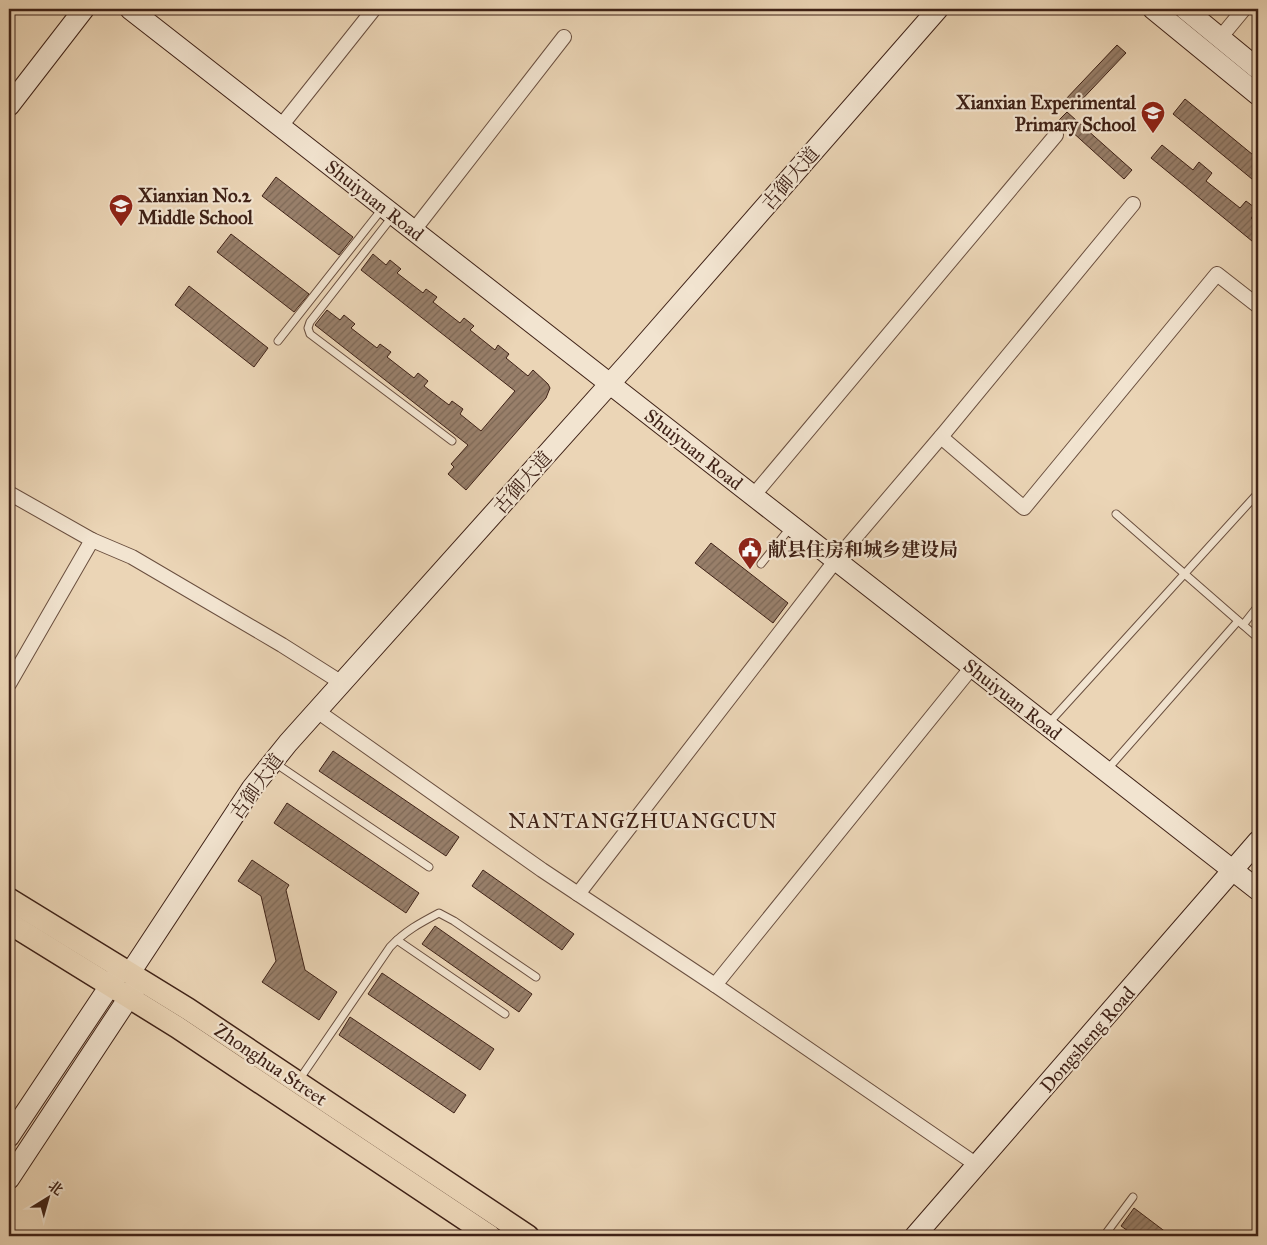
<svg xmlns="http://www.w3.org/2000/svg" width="1267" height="1245" font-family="'IM FELL Great Primer','Noto Serif SC',serif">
  <defs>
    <pattern id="building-hatch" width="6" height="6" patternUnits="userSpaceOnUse" patternTransform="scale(1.25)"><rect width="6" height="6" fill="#987f6a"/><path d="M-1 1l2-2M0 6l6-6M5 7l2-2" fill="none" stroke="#7d6856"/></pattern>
  </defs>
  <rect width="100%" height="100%" fill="#ebd5b6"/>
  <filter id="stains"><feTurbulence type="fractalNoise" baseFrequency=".004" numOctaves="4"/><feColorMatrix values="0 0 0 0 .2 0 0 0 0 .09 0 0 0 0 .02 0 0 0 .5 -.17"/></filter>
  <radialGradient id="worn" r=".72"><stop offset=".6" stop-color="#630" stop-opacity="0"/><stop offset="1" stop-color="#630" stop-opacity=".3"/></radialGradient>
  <g fill="url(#building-hatch)" stroke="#3f2217">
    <polygon points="1117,45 1126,53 1073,109 1064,101"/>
    <polygon points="1185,99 1258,159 1258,184 1173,114"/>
    <polygon points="1067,112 1132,170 1124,179 1059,120"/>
    <polygon points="1162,145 1193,170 1199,162 1212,173 1206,181 1240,208 1246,201 1258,210 1251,218 1258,224 1258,246 1151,158"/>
    <polygon points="276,177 353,237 339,255 262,196"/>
    <polygon points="231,234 309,294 294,312 217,252"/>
    <polygon points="373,254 386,265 390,260 401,269 397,273 423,293 426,289 437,297 433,302 460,323 464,318 474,326 470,330 495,350 498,345 509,354 506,358 528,376 533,370 548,384 550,388 546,398 466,490 448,474 454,467 451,464 468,445 315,325 327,310 340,320 344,315 355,324 351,328 377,348 380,344 391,352 387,357 414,378 418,373 428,381 424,386 449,405 452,401 463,409 460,414 481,431 515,391 361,270"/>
    <polygon points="189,286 268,348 254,367 175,305"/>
    <polygon points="711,543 788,603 773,623 695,563"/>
    <polygon points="333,751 459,837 446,856 319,771"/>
    <polygon points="287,803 419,893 406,913 274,823"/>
    <polygon points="252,860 289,885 286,890 305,970 337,992 319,1020 262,982 276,961 261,896 238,881"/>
    <polygon points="483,870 574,934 562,950 472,886"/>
    <polygon points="435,926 532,994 519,1012 422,944"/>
    <polygon points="382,973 494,1049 480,1070 368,994"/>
    <polygon points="350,1017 466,1095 454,1113 339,1035"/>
    <polygon points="1134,1208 1171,1236 1135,1236 1121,1226"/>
  </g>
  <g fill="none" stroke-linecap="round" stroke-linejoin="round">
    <defs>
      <g id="lane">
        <polyline points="392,217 310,322 308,328 310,334 452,441"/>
        <polyline points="278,341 382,209"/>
        <polyline points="1116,514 1258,638"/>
        <polyline points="761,564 790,528"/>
        <polyline points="1243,625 1258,606"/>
        <polyline points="1048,724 1258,493"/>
        <polyline points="275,763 429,867"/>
        <polyline points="1106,771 1238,621"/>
        <polyline points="397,940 505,1014"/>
        <path d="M299 1080 390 947C405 931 420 923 439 913L454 921 536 977"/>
        <polyline points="1104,1236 1133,1197"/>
      </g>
      <g id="street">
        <polyline points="1220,38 1244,9"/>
        <polyline points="281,126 374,9"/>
        <polyline points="414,230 564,37"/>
        <polyline points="941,437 1024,508 1217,274 1258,306"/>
        <polyline points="9,493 92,540 132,557 282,645 342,683"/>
        <polyline points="753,496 1056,135"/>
        <polyline points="9,684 92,540"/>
        <polyline points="317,711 542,870 715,985 977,1165"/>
        <polyline points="578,894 836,560 945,432 1133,204"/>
        <polyline points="715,985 972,667"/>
      </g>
      <g id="secondary">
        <polyline points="130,9 1258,890"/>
        <polyline points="1153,9 1258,95"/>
        <polyline points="1185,9 1258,69"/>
        <polyline points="9,106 84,9"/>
        <polyline points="130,973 252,788 288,743 632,359 938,9"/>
        <polyline points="9,1137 119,972"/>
        <polyline points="9,1179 137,985"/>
        <polyline points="915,1236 1258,841"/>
      </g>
      <g id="primary">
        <polyline points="9,899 188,1009 528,1236"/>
        <polyline points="9,923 177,1027 490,1236"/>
      </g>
    </defs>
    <use href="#lane" stroke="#6a4f3f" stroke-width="9"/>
    <use href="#street" stroke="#6a4f3f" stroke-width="16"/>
    <use href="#secondary" stroke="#3f2217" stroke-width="22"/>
    <use href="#primary" stroke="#3f2217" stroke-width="24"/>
    <use href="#lane" stroke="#f2e4d0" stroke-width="7"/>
    <use href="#street" stroke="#f2e4d0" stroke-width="14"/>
    <use href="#secondary" stroke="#f2e4d0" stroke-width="20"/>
    <use href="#primary" stroke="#ebd5b6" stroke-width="21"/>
  </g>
  <defs>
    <symbol id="school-pin" viewBox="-11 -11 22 30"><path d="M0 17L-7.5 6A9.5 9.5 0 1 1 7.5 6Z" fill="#8f2418" stroke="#f2e4d0"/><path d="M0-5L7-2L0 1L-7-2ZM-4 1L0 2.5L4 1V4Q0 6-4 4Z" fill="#fff"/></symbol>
    <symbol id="civic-pin" viewBox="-11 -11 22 30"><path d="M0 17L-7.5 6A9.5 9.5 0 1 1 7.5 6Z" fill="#8f2418" stroke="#f2e4d0"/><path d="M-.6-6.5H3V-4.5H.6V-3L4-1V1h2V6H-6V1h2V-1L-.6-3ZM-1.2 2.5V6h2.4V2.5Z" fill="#fff"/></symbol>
  </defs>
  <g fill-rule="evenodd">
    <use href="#school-pin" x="1139" y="99" width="28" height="38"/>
    <use href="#school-pin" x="107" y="192" width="28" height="38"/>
    <use href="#civic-pin" x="736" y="535" width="28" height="38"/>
  </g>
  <g text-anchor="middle" stroke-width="4.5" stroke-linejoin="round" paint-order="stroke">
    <g font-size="19" font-weight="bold" fill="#3f2217" stroke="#f2e4d0" text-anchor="start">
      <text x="1136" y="109" text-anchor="end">Xianxian Experimental<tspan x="1136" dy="22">Primary School</tspan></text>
      <text x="138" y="202">Xianxian No.2<tspan x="138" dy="22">Middle School</tspan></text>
      <text x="768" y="556">献县住房和城乡建设局</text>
    </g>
    <g font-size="19" fill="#3f2217" stroke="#f2e4d0">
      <text transform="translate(790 178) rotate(-49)" y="7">古御大道</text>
      <text transform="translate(375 200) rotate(38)" y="7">Shuiyuan Road</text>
      <text transform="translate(694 449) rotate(38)" y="7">Shuiyuan Road</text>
      <text transform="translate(522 482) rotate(-48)" y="7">古御大道</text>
      <text transform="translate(1013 699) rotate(38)" y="7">Shuiyuan Road</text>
      <text transform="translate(256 786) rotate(-54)" y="7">古御大道</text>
      <text transform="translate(1087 1039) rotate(-49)" y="7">Dongsheng Road</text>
      <text transform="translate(271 1064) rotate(34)" y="7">Zhonghua Street</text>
    </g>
    <g font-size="21" letter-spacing="1" fill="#3f2217" stroke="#f2e4d0">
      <text x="643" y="828">NANTANGZHUANGCUN</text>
    </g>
  </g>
  <rect width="1267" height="1245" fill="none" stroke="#ebd5b6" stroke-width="30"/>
  <rect x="10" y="10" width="1247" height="1225" fill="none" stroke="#3f2217" stroke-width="2.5"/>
  <rect x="15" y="15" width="1237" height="1215" fill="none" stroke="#3f2217"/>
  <g transform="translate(48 1198) rotate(37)" stroke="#f2e4d0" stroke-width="4" paint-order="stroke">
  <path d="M0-4L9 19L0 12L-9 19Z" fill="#3f2217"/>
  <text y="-8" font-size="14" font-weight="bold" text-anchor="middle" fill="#3f2217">北</text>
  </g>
  <rect width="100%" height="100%" filter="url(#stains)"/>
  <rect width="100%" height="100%" fill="url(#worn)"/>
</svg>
